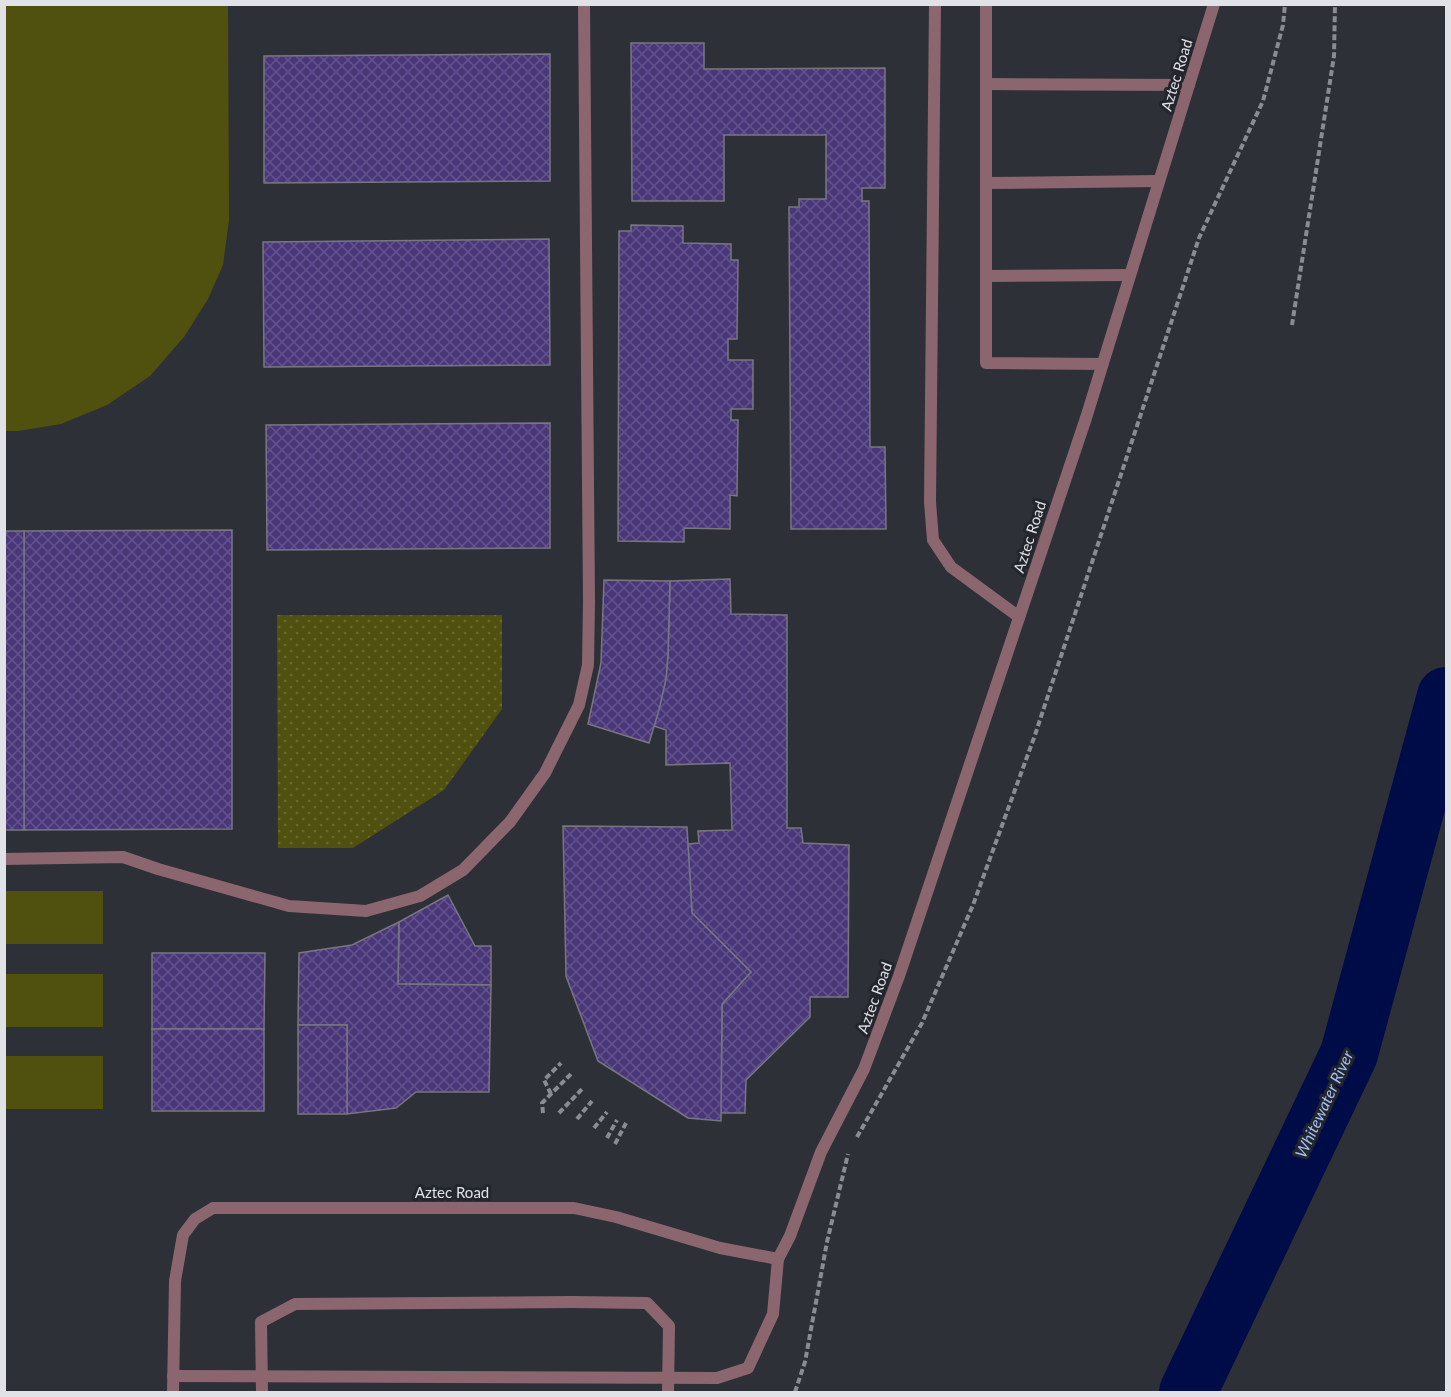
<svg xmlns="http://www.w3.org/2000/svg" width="1451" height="1397" font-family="Lato,sans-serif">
  <defs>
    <pattern id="grass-dots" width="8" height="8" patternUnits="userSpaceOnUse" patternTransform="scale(1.5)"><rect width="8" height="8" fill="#50510f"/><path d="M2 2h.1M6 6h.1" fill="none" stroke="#696a32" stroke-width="1.8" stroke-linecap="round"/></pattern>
    <pattern id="building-cross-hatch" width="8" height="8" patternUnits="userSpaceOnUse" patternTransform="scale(1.5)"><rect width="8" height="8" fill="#49377a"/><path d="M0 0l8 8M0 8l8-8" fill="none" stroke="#63548d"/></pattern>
  </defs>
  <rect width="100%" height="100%" fill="#2d3037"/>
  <polygon fill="url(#grass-dots)" points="277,615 502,615 502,709 444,790 353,848 278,848"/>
  <g fill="#50510f">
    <polygon points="4,5 228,5 229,220 223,265 208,299 184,337 150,376 107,405 61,424 18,431 4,431"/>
    <rect x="5" y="891" width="98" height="53"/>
    <polygon points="4,974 103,974 103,1027 5,1027"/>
    <rect x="5" y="1056" width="98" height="53"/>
  </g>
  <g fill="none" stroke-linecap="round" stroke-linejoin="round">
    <polyline stroke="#000c47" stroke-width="58" points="1188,1392 1349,1054 1446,696"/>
  </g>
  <g fill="url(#building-cross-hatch)" stroke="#78777f" stroke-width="1.5">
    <polygon points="631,43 704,43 704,69 885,68 885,188 862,188 862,201 869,201 870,447 885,447 886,529 791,529 789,207 799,207 799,199 826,199 826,135 724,135 724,201 632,201"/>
    <polygon points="550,54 550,181 264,183 264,56"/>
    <polygon points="631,225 683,226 683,243 731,244 731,260 738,260 737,339 728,339 728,360 753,360 753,409 731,409 731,420 738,420 737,496 730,495 730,529 684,528 684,542 618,541 619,231 631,231"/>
    <polygon points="549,239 550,365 264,367 263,242"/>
    <polygon points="550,423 550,548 267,550 266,425"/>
    <polygon points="232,530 232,829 24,830 24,531"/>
    <rect x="4" y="531" width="20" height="299"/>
    <polygon points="730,579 731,614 787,615 787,828 801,828 803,843 849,845 848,997 810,997 810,1017 746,1080 745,1113 721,1113 722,1004 751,972 692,913 688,844 699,843 698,831 732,830 730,763 666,765 666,730 654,726 666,679 668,654 670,581"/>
    <polygon points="604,580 670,581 668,654 666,679 659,710 649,743 588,724 601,663"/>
    <polygon points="563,826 687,827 692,913 751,972 722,1004 721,1121 688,1118 598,1061 566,976"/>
    <polygon points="448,895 475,946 491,946 491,985 398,984 399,922"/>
    <polygon points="399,922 398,984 491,985 489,1092 416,1092 396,1108 347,1114 347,1025 298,1025 299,953 352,945"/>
    <polygon points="152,953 265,953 264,1029 152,1029"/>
    <rect x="298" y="1025" width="49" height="89"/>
    <rect x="152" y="1029" width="112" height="82"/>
  </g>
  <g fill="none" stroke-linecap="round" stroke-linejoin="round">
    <g stroke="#898c92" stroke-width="4" stroke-dasharray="6 3" stroke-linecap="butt">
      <polyline points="1292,325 1334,56 1335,4"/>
      <polyline points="551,1094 544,1080 561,1063"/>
      <polyline points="543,1113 542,1103 571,1074"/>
      <polyline points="559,1113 583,1088"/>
      <polyline points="577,1119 592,1101"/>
      <polyline points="594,1128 607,1112"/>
      <polyline points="857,1137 922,1023 973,905 1035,735 1199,238 1263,101 1283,25 1285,4"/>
      <polyline points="607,1138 617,1120"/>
      <polyline points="615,1144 626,1123"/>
      <polyline points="795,1392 805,1362 827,1242 848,1154"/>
    </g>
    <g stroke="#8c666f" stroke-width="12">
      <polyline points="935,4 930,502 933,540 951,567 1019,617"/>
      <polyline points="986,4 986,363 1102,364"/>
      <polyline points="986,84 1189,85"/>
      <polyline points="986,183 1159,181"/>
      <polyline points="986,276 1130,275"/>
      <polyline points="4,859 123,857 158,869 289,906 366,911 420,896 463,870 510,822 545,773 579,705 588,665 589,601 584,4"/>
      <polyline points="173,1376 717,1378 748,1368 773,1314 778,1259"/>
      <polyline points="173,1392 175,1281 183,1235 195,1219 213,1208 574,1208 616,1217 720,1248 778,1259 790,1236 821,1152 864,1069 899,976 1086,418 1214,4"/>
      <polyline points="262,1392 261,1322 295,1304 572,1302 647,1303 669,1326 668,1392"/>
    </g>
  </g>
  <g text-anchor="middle" stroke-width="6" stroke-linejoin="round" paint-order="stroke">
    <g font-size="15" fill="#e0e2e7" stroke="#23262d">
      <text transform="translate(1177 75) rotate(-73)" y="5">Aztec Road</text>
      <text transform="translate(1030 537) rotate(-72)" y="5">Aztec Road</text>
      <text transform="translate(875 998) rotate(-70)" y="5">Aztec Road</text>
      <text x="452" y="1198">Aztec Road</text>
    </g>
    <g font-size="16" font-style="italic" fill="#a4c0f7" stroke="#23262d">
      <text transform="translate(1324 1104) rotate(-65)" y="6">Whitewater River</text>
    </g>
  </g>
  <rect width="1451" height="1397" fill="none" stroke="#e0e2e7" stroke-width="12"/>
</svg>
